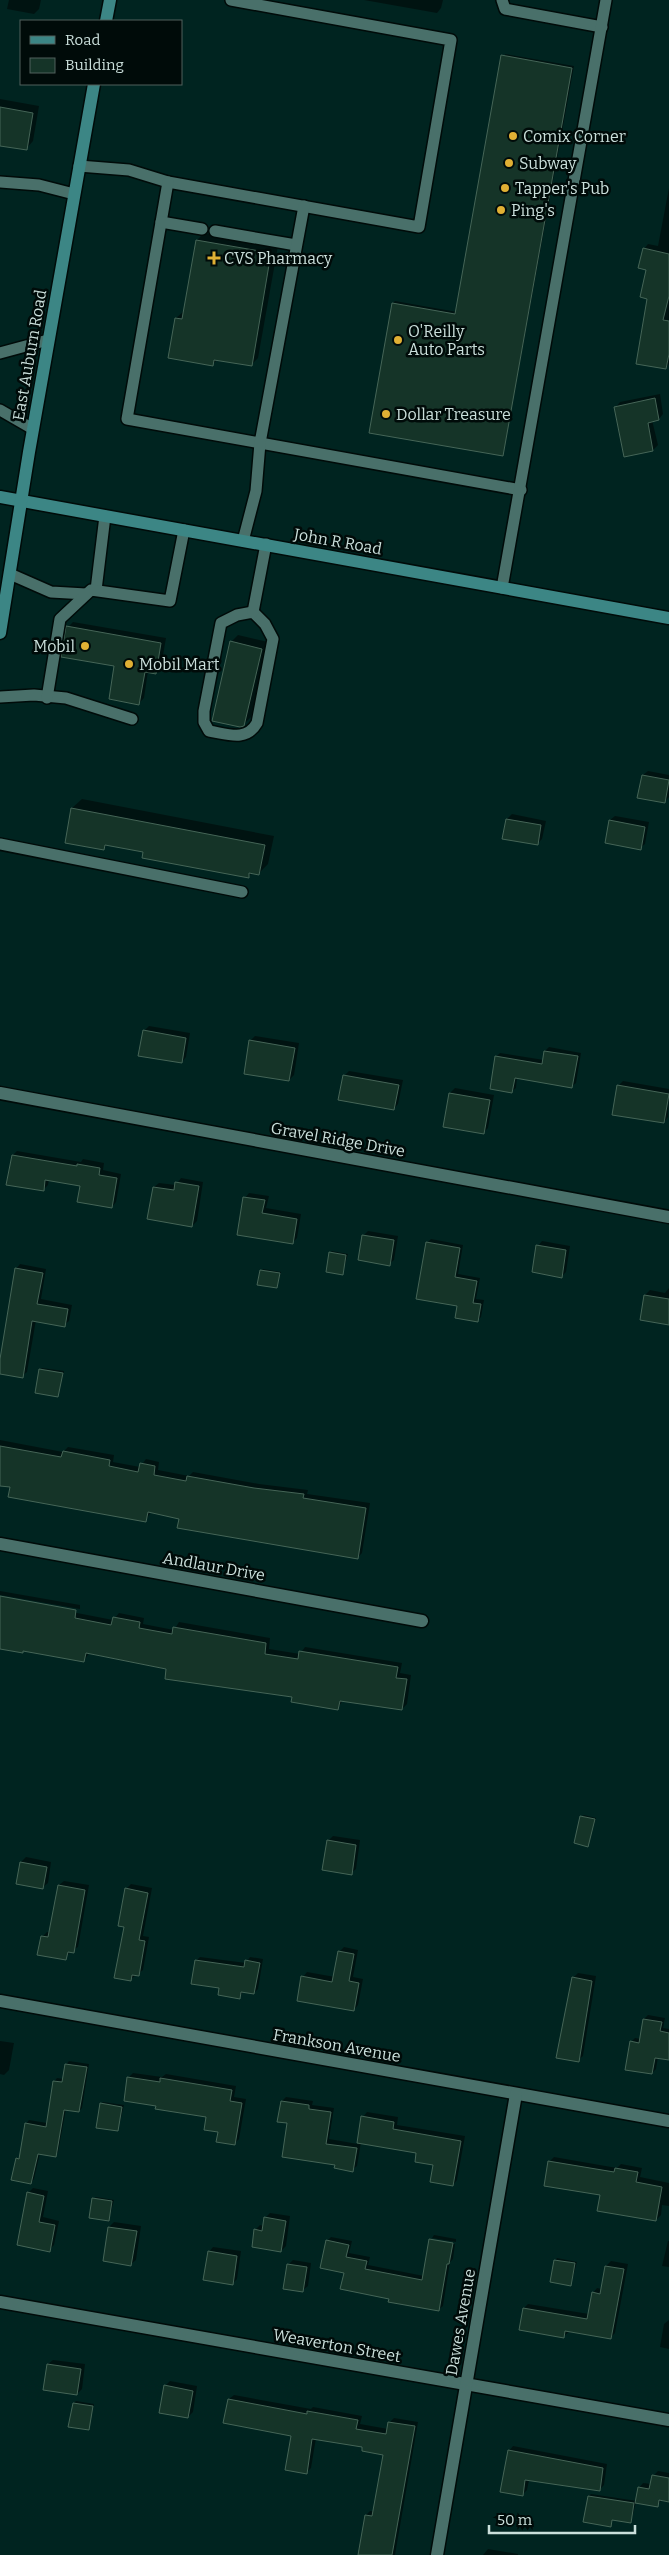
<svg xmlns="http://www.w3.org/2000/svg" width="669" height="2555" font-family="Bitter,serif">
  <rect width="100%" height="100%" fill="#002420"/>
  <g fill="#0007">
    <polygon points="9,0 41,0 39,9 34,14 7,9"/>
    <polygon points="364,0 443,0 441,8 437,13"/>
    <polygon points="505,54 574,66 503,455 393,303 395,301 457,312"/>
    <polygon points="0,99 39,106 33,141 26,149 0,144"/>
    <polygon points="669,188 669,364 666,368 649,298 644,249 648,244 658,246"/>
    <polygon points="204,233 278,246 258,358 251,365 218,359 213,364 176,318 184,311 197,240"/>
    <polygon points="660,394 663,414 659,419 652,420 658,445 653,450 616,407 620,402"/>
    <polygon points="73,622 166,638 161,667 155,672 148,671 144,698 139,703 116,665 68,627"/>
    <polygon points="238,635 268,642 251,717 243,725 237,726 213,720 231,642"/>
    <polygon points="648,771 669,775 669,797 664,802 643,775"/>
    <polygon points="82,799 274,836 268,864 259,873 253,872 248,877 108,844 103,849 72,808"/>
    <polygon points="512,814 546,821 542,839 537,844 504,838 507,819"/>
    <polygon points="615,816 649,822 645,844 640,848 610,820"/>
    <polygon points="149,1026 190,1033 186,1057 182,1062 144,1031"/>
    <polygon points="255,1036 299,1043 294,1075 289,1080 250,1041"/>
    <polygon points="549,1047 581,1053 576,1083 572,1086 517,1077 516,1088 512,1091 496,1057 500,1053 544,1060 545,1051"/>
    <polygon points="349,1071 403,1080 398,1104 394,1109 344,1076"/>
    <polygon points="623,1081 669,1089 668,1117 664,1122 618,1086"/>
    <polygon points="455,1088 494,1095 488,1128 483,1133 450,1093"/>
    <polygon points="17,1151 81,1162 83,1159 104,1163 103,1170 121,1174 116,1202 112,1207 82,1185 49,1179 48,1185 43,1190 13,1155"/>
    <polygon points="181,1178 203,1182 197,1221 192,1226 154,1187 159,1183 176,1185"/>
    <polygon points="249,1193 269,1196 266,1208 301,1214 297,1238 292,1243 245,1198"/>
    <polygon points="368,1231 398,1236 394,1260 389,1264 363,1236"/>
    <polygon points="431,1239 463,1245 458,1274 480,1278 476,1299 484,1300 481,1317 478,1320 459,1305 427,1243"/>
    <polygon points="542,1241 570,1246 566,1272 562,1276 538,1246"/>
    <polygon points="332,1251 348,1254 342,1274 330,1253"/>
    <polygon points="20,1264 46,1269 41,1299 72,1305 69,1321 64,1325 36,1320 27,1372 22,1376 0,1373 16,1269"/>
    <polygon points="263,1269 281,1272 277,1287 261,1271"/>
    <polygon points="669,1288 669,1325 645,1295 650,1290 665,1293"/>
    <polygon points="42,1368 64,1371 58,1396 40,1370"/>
    <polygon points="0,1440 63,1452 68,1447 114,1455 113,1462 140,1467 146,1459 159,1462 158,1470 189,1476 193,1472 259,1484 308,1490 307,1494 370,1503 362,1553 357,1558 151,1512 145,1521 0,1484"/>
    <polygon points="0,1591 80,1605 80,1609 0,1595"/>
    <polygon points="0,1598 113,1620 119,1613 144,1618 143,1624 174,1630 179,1622 270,1638 269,1649 300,1654 305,1647 402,1663 400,1673 411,1675 407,1704 402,1709 343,1700 338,1708 293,1696 89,1653 84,1661 0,1647"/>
    <polygon points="584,1815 596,1818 588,1846 581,1817"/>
    <polygon points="333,1836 360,1840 356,1869 351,1873 328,1841"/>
    <polygon points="26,1857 51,1862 48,1883 43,1887 21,1862"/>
    <polygon points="64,1881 89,1885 78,1947 71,1951 65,1959 42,1937 47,1932 50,1932 59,1885"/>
    <polygon points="131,1884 152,1888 143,1936 149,1937 143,1970 131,1979 125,1926 126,1889"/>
    <polygon points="344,1947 358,1950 353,1977 363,1979 358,2005 354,2010 303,1977 307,1972 335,1977 339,1952"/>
    <polygon points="200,1957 246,1963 250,1957 263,1959 258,1989 254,1993 244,1991 239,1997 220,1987 196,1961"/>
    <polygon points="578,1973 596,1976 583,2056 578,2060 573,1978"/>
    <polygon points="648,2015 665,2018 663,2028 669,2029 669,2059 658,2057 656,2069 652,2073 631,2042 635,2038 641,2039 644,2019"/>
    <polygon points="0,2041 14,2043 9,2070 4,2075 0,2074"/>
    <polygon points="69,2061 89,2064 82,2108 79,2111 66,2109 58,2152 55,2156 40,2153 34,2179 31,2183 17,2159 21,2156 26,2124 29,2120 47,2123 54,2082 57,2078 64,2079 66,2065"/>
    <polygon points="133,2073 162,2077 166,2074 236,2086 234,2097 246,2099 239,2139 235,2143 207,2116 157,2105 128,2078"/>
    <polygon points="286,2097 313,2101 312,2105 334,2108 329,2139 358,2144 363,2117 367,2112 398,2117 397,2125 465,2136 457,2180 453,2185 434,2164 418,2152 361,2142 357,2166 352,2170 336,2164 288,2122 279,2121 282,2101"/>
    <polygon points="103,2102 124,2105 118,2130 101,2104"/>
    <polygon points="554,2157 617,2168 621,2164 642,2168 640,2177 669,2183 669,2206 662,2205 661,2215 656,2220 602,2194 550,2161"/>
    <polygon points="33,2188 48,2191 43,2217 59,2221 54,2245 49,2250 18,2244 28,2193"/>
    <polygon points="96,2197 114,2200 109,2220 93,2199"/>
    <polygon points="270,2213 290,2216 286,2246 281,2251 255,2230 260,2225 264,2226 265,2218"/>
    <polygon points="114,2222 141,2226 136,2260 131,2264 104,2260 109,2227"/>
    <polygon points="434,2235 456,2239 456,2242 432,2238"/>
    <polygon points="331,2237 352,2241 349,2253 370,2257 368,2265 424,2276 430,2239 455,2244 453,2259 450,2262 443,2306 439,2309 390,2298 345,2272 327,2241"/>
    <polygon points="668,2241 669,2241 669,2267 662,2266"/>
    <polygon points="213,2247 241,2251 237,2279 232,2284 209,2252"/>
    <polygon points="557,2258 577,2262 571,2284 555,2261"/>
    <polygon points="293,2260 311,2263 308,2286 303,2290 288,2265"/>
    <polygon points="611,2261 628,2264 615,2333 610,2338 569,2332 564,2336 524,2308 528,2304 589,2314 593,2293 597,2288 602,2289 606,2266"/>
    <polygon points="669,2320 669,2349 660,2347 664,2324"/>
    <polygon points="53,2360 85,2364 82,2389 77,2394 48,2364"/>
    <polygon points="170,2381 197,2386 193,2412 188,2417 165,2386"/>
    <polygon points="234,2395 311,2409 313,2407 362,2416 360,2424 388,2429 390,2422 394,2418 418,2422 395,2555 359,2555 366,2515 370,2511 374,2511 384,2454 364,2446 316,2438 311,2468 307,2472 292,2435 225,2422 229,2399"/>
    <polygon points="76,2401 94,2404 88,2429 74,2403"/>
    <polygon points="513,2446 607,2464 604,2485 599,2490 529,2480 527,2490 522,2495 509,2451"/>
    <polygon points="658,2471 669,2473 669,2501 662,2500 657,2505 636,2502 631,2522 613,2519 610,2526 589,2496 591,2494 637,2501 639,2488 643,2483 651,2484 653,2476"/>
    <polygon points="488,2549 518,2554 518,2555 483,2555"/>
  </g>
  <g fill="#153428" stroke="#456557">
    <polygon points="501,55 572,68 503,456 369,433 392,303 455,314"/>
    <polygon points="0,107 33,113 27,150 0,146"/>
    <polygon points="196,240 271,253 252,366 214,360 213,366 168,358 175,318 182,319"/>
    <polygon points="643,248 669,254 669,296 663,320 669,321 669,354 666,369 636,364 647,299 640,297 646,270 638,268"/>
    <polygon points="655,398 659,420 648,423 653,451 624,457 614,407"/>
    <polygon points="66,626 161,643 156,674 145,672 139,705 109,699 114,666 61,657"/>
    <polygon points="230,641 262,649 244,726 240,727 212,721"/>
    <polygon points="642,775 669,780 665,803 637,798"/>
    <polygon points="71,808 265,845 259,875 249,873 249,878 142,858 143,852 105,845 104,850 65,843"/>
    <polygon points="506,819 541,825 538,845 502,839"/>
    <polygon points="609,820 645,827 641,850 605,843"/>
    <polygon points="143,1030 186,1038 182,1063 138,1056"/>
    <polygon points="249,1040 295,1048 289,1081 244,1074"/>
    <polygon points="544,1051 578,1056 572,1088 515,1078 512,1093 490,1089 495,1056 542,1064"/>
    <polygon points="343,1075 399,1085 394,1110 338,1100"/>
    <polygon points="617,1085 669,1094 664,1123 612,1115"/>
    <polygon points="449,1093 490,1100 484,1134 443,1127"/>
    <polygon points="12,1155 77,1166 77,1164 100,1168 99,1175 117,1178 112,1208 77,1202 80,1186 45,1180 44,1191 6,1185"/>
    <polygon points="175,1182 199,1186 192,1227 147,1219 153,1187 174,1190"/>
    <polygon points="243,1197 265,1200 262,1213 297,1219 293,1244 237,1235"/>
    <polygon points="362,1235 394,1240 390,1266 358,1260"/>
    <polygon points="426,1242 460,1248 455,1277 477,1281 473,1303 481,1304 478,1322 455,1318 457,1306 416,1299"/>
    <polygon points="536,1245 566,1250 562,1278 532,1272"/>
    <polygon points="329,1252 346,1255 343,1275 326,1272"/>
    <polygon points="15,1268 43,1273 37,1304 68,1309 65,1327 32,1321 23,1378 0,1374 0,1359"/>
    <polygon points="260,1270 280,1273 277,1288 257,1285"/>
    <polygon points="644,1295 669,1299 669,1325 640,1320"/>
    <polygon points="39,1369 63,1373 58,1397 35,1393"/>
    <polygon points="0,1446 61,1457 63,1451 110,1460 109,1466 138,1472 140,1463 155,1466 154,1475 186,1481 187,1476 254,1488 304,1494 303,1498 366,1508 358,1559 177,1528 179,1519 148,1512 146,1522 8,1497 10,1487 0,1486"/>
    <polygon points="0,1596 76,1610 75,1618 111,1625 113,1617 140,1622 139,1628 172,1634 173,1627 266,1643 265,1654 298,1659 299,1651 398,1667 396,1678 407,1679 402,1710 340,1701 338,1710 291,1702 292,1697 165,1679 166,1669 86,1653 84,1662 23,1651 23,1653 0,1649"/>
    <polygon points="580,1816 595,1819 588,1847 574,1843"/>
    <polygon points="327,1840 356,1845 352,1875 322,1870"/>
    <polygon points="20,1862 47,1867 43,1889 16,1884"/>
    <polygon points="58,1885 85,1890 74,1953 68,1952 66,1960 37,1955 41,1936 48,1937"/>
    <polygon points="125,1888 148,1893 139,1940 145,1941 139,1976 132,1975 131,1981 114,1978 124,1927 118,1926"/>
    <polygon points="338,1951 354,1954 349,1981 359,1983 354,2011 297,2001 301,1976 332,1982"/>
    <polygon points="195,1960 244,1967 245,1960 260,1963 254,1994 241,1992 240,1999 218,1995 219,1988 191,1984"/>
    <polygon points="572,1977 592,1981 579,2062 556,2058"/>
    <polygon points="643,2019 662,2022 660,2031 669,2033 669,2060 655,2058 652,2074 625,2070 630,2041 639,2043"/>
    <polygon points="65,2064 87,2067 79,2112 64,2110 56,2157 38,2154 31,2184 11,2180 16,2158 19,2159 25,2123 46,2127 53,2081 62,2082"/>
    <polygon points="127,2077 160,2082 160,2078 232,2090 230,2101 242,2103 235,2145 216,2142 218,2132 204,2130 206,2117 155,2109 156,2106 124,2101"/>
    <polygon points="281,2101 309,2105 309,2109 331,2112 326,2144 357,2148 353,2172 334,2168 335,2165 282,2157 287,2123 277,2122"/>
    <polygon points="100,2103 122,2107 118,2131 96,2128"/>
    <polygon points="361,2116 394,2122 393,2129 461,2141 453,2186 430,2182 433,2165 415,2162 416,2153 357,2143"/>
    <polygon points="548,2161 614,2172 615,2168 638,2172 636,2182 662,2187 656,2221 597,2211 600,2195 544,2186"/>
    <polygon points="27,2192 44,2196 39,2222 55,2225 50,2252 17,2245"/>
    <polygon points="92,2198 112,2201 109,2221 89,2218"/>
    <polygon points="264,2217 286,2221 281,2252 252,2247 254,2229 262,2231"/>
    <polygon points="108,2227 137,2231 131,2266 103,2261"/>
    <polygon points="429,2239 453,2243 449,2264 447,2264 439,2311 388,2302 389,2299 340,2289 344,2273 320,2268 326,2240 349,2245 346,2257 367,2261 365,2269 422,2280"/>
    <polygon points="208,2251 237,2256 233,2285 203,2280"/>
    <polygon points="554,2260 575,2263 571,2286 550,2282"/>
    <polygon points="287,2264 307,2267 303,2292 283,2289"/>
    <polygon points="605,2266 624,2269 611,2339 565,2331 564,2338 519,2330 523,2308 587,2319 592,2292 600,2294"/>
    <polygon points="47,2364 81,2369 77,2395 43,2390"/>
    <polygon points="164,2385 193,2391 188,2418 159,2413"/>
    <polygon points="228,2399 307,2414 307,2411 358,2420 356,2429 386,2434 388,2422 415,2426 392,2555 358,2555 365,2515 372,2516 383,2455 362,2451 362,2447 312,2439 307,2474 285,2470 291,2436 223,2423"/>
    <polygon points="73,2403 93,2406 89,2430 68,2427"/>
    <polygon points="508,2450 603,2468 600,2491 525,2480 523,2496 500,2492"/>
    <polygon points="652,2475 669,2478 669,2502 659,2500 658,2507 635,2503 638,2487 649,2489"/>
    <polygon points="588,2496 634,2503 631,2523 612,2520 611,2527 583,2522"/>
  </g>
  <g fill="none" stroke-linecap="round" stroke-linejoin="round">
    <defs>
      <g id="service">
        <polyline points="502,0 505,9 602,27"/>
        <polyline points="79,166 129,170 168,182 419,227 451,40 231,0"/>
        <polyline points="0,182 39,185 74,194"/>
        <polyline points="168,182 127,419 521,490"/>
        <polyline points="161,222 202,229"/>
        <polyline points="215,231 296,245"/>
        <polyline points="0,353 48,340"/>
        <polyline points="0,410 33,429"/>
        <polyline points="243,541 256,491 260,443 304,206"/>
        <polyline points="10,574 51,592 86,594"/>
        <polyline points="502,588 606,0"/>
        <polyline points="96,590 105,516"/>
        <path d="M253 612 265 624 273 639 257 723C246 742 228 734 209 731L204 722V711L221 623 237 615Z"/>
        <polyline points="253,612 266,544"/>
        <polyline points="0,697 34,695 66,698 132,719"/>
        <polyline points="47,698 60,619 91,590 170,601 184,530"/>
        <polyline points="0,844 242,892"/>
      </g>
      <g id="minor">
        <polyline points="0,1093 669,1217"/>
        <polyline points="0,1544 422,1621"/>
        <polyline points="0,2001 669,2121"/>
        <polyline points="0,2302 669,2420"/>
        <polyline points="437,2555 516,2094"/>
      </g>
      <g id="secondary">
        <polyline points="106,21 110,0"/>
        <polyline points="0,497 669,618"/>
        <polyline points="0,633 29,452 94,84"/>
      </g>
    </defs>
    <use href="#service" stroke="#000b09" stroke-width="14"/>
    <use href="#minor" stroke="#000b09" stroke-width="15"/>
    <use href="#secondary" stroke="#000b09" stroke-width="15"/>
    <use href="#service" stroke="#49706a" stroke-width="11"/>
    <use href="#minor" stroke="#49706a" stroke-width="12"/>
    <use href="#secondary" stroke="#3c8685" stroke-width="12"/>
  </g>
  <g fill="#e0b034" stroke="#000b09" stroke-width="2">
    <circle cx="513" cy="136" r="5"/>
    <circle cx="509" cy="163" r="5"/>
    <circle cx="505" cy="188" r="5"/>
    <circle cx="501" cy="210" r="5"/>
    <path d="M211.5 250.5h5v5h5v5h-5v5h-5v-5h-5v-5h5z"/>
    <circle cx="398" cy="340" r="5"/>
    <circle cx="386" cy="414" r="5"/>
    <circle cx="85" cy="646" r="5"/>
    <circle cx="129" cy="664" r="5"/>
  </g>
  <g text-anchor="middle" stroke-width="5" stroke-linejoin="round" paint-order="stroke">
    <g font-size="16" fill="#cadfdb" stroke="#000b09" text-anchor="start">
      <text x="523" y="142">Comix Corner</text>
      <text x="519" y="169">Subway</text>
      <text x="515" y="194">Tapper's Pub</text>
      <text x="511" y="216">Ping's</text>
      <text x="224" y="264">CVS Pharmacy</text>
      <text x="408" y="337">O'Reilly<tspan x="408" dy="18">Auto Parts</tspan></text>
      <text x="396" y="420">Dollar Treasure</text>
      <text x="75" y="652" text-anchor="end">Mobil</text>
      <text x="139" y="670">Mobil Mart</text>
    </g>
    <g font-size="16" fill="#cadfdb" stroke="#000b09">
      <text transform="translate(29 355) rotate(-80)" y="6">East Auburn Road</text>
      <text transform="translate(338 541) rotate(10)" y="6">John R Road</text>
      <text transform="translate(338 1139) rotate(10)" y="6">Gravel Ridge Drive</text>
      <text transform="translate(214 1566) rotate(10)" y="6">Andlaur Drive</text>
      <text transform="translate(337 2045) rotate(10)" y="6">Frankson Avenue</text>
      <text transform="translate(460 2322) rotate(-80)" y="6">Dawes Avenue</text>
      <text transform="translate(337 2345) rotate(10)" y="6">Weaverton Street</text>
    </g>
  </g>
  <rect x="20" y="20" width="162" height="65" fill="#000b09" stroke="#51605d"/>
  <rect x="30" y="36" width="25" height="8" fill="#3c8685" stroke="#51605d"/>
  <text x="65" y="45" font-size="15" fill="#cadfdb">Road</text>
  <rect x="30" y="58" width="25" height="15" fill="#153428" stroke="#51605d"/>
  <text x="65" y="70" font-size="15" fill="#cadfdb">Building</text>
  <path d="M489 2525v8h146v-8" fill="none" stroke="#cadfdb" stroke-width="2.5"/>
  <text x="497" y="2525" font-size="15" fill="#cadfdb" stroke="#000b09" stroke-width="4" paint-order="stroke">50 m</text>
</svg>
